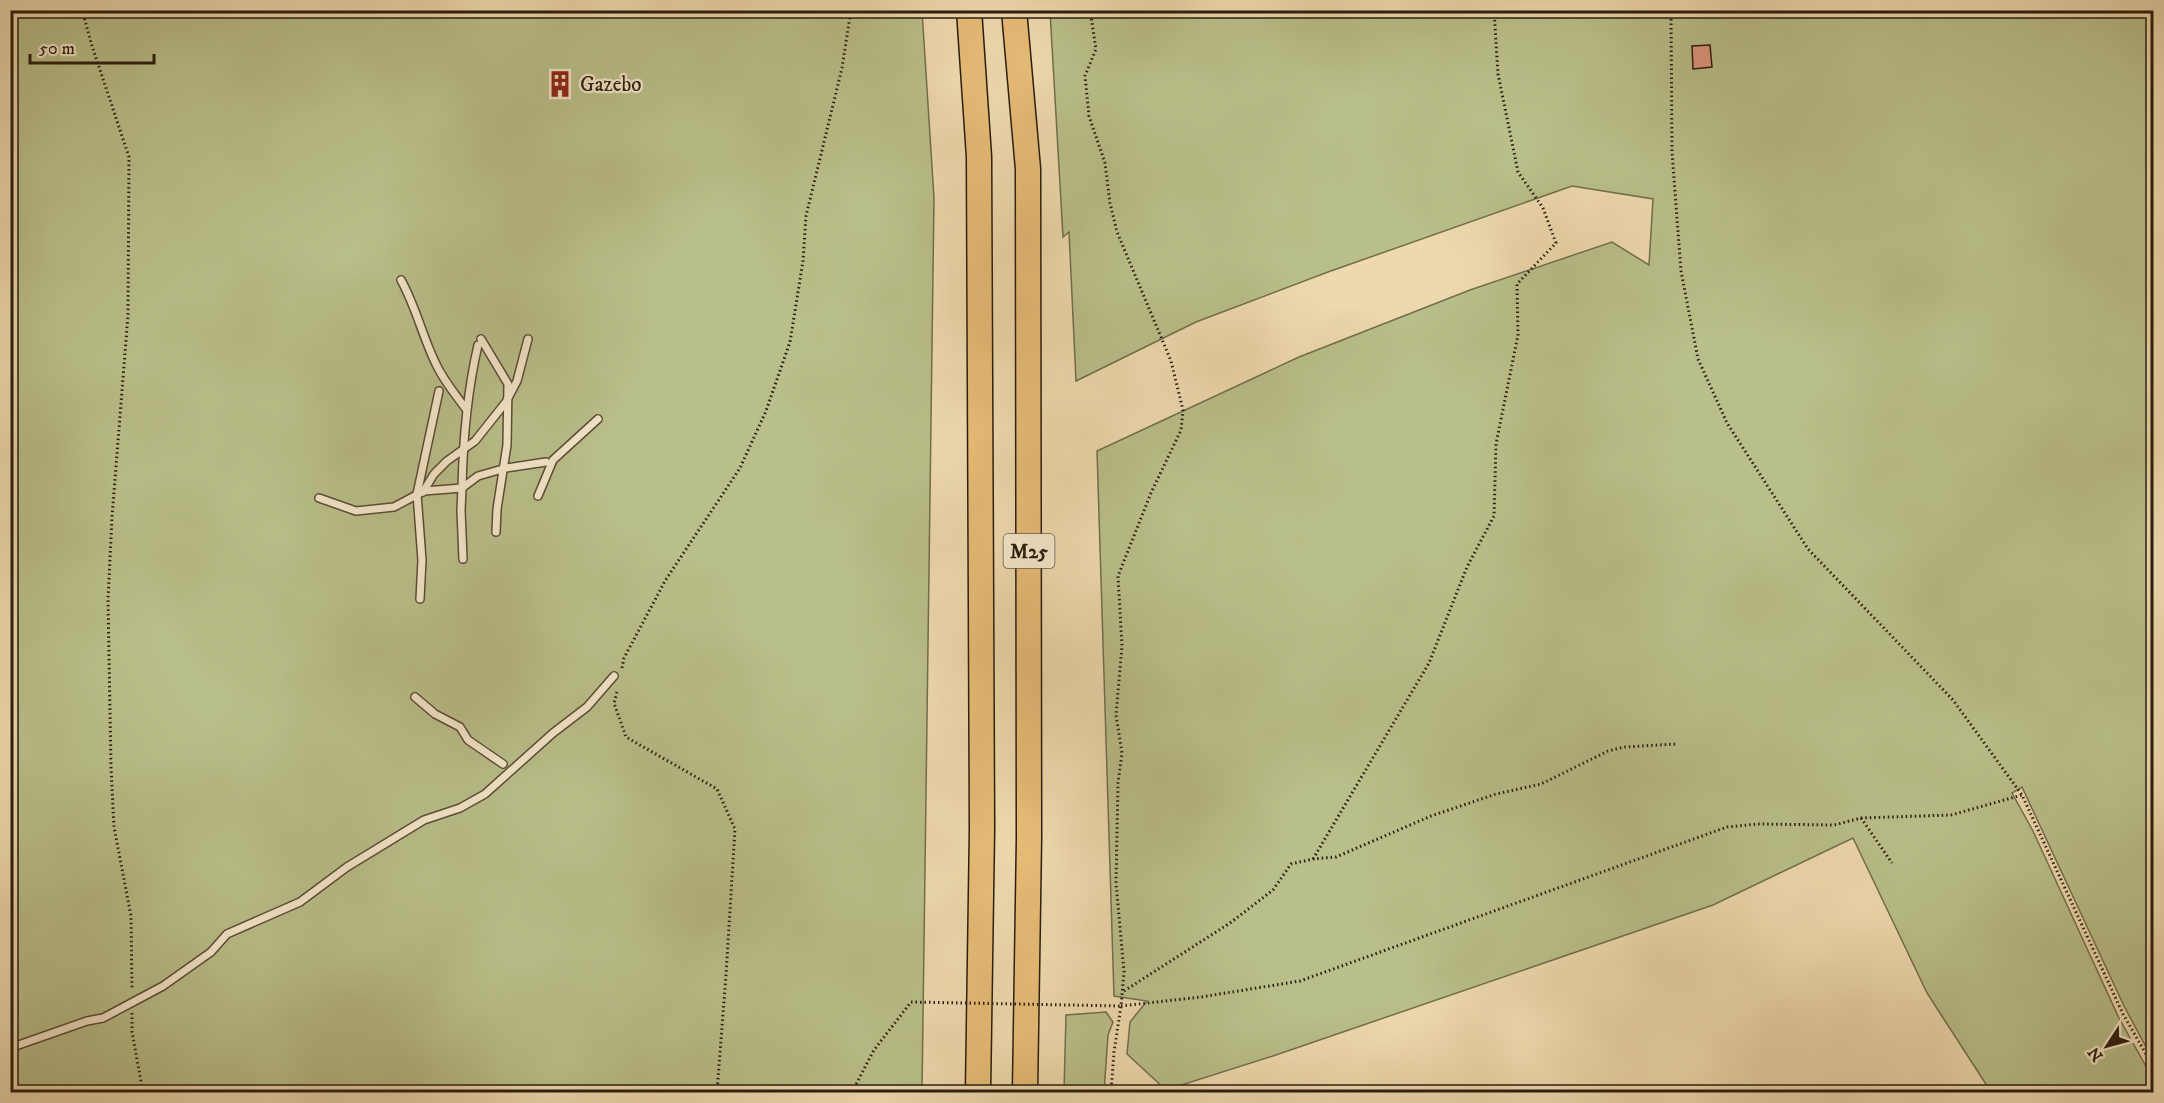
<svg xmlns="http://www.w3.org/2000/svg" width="2164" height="1103" font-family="'IM FELL DW Pica',serif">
  <rect width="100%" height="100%" fill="#eed9ae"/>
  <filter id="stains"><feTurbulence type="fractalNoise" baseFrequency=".00333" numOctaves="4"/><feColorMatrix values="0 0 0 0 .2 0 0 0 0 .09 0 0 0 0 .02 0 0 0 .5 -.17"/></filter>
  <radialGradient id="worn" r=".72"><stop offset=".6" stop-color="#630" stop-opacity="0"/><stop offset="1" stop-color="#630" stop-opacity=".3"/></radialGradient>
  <g fill="#b9bf8a" stroke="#716e4c" stroke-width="1.5">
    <polygon points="10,11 922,11 934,198 922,1092 11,1092"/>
    <polygon points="1050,11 2153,11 2153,1060 2124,1006 2022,787 2012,793 2033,831 2119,1018 2153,1079 2153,1092 1991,1092 1927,993 1853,838 1713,905 1273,1056 1166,1090 1127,1054 1130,1022 1147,1001 1114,996 1097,451 1299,357 1470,290 1612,242 1649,265 1653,199 1572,186 1328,272 1196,322 1076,381 1069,232 1063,237"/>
    <polygon points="1106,1012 1113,1022 1108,1035 1104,1092 1064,1092 1066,1015"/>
  </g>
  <polygon fill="#e29780" stroke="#291d0e" stroke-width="1.5" points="1710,45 1712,67 1693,69 1692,46"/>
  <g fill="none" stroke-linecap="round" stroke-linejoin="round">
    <defs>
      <g id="service">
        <path d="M401 280C416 307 422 335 435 362 443 380 455 394 466 409"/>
        <polyline points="481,339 508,384 507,445 497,509 496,532"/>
        <polyline points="423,492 434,474 447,461 475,441 506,402 517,381 528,339"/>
        <polyline points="538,496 553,460 598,419"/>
        <path d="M319 498 356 511 394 507 424 491 462 488C463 439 467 393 478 345"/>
        <polyline points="463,559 461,510 462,488 478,476 506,468 546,462"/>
        <polyline points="420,599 422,560 417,494 439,391"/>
        <polyline points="415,697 435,714 460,727 468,740 503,764"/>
        <polyline points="10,1048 87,1021 103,1018 163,986 211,952 227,934 300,902 347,867 424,820 460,808 485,794 553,733 587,707 614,676"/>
      </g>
      <g id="motorway">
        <polyline points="969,10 979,157 982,829 978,1092"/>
        <polyline points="1014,10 1028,169 1029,838 1025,1092"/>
      </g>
    </defs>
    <use href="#service" stroke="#5a4c36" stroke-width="10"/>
    <use href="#motorway" stroke="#291d0e" stroke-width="27"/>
    <g stroke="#291d0e" stroke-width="3" stroke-dasharray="1.5 3" stroke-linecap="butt">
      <polyline points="82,10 92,46 129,157 128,315 112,517 108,600 111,767 114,827 131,916 132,989"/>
      <polyline points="1090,10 1096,49 1085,76 1089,116 1105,163 1110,203 1117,232 1171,361 1183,410 1181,430 1151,493 1118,576 1122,646 1116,715 1122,753 1118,783 1116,883 1124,972 1121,1006 1114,1052 1111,1092"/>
      <polyline points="1671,10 1672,152 1681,271 1698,359 1727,423 1808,549 1953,700 2022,795 2123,1014 2154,1068"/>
      <polyline points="622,668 624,658 665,581 740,468 766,411 790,342 803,261 806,216 842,68 851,10"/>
      <polyline points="617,692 614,703 626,737 717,789 735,829 726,975 717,1092"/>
      <polyline points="1861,818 1892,863"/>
      <polyline points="1313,859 1429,663 1467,567 1494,516 1496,444 1518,335 1517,284 1556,243 1543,208 1518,172 1498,74 1494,10"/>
      <polyline points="1124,991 1230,923 1273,890 1291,864 1313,859 1336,857 1431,816 1496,794 1541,784 1608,751 1624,747 1676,744"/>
      <polyline points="1121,1006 1201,997 1300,981 1727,827 1758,824 1834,825 1861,818 1951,815 2022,795"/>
      <polyline points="132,1013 132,1032 143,1092"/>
      <polyline points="852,1092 874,1050 911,1002"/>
    </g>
    <use href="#service" stroke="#f4e6ca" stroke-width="7"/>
    <use href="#motorway" stroke="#e7bc77" stroke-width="24"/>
    <polyline stroke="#291d0e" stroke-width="3" stroke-dasharray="1.5 3" stroke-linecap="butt" points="911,1002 1121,1006"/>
  </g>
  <defs>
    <symbol id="building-bare" viewBox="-9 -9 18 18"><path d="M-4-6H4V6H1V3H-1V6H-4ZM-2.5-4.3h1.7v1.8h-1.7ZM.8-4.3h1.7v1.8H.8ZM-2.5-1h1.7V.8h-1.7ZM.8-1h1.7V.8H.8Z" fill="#8f2418" stroke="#f4e6ca" stroke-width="2.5" paint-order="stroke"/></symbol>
  </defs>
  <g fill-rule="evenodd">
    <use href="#building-bare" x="541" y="65" width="38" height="38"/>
  </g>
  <g text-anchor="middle" stroke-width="4.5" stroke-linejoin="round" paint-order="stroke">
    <rect fill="#f4e6ca" stroke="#665946" stroke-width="1.5" x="1003.5" y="534" width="51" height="34" rx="4.5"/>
    <g font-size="20" font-weight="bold" fill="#291d0e">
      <text x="1029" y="558">M25</text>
    </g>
    <g font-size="21" fill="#291d0e" stroke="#f4e6ca" text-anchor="start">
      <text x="580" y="91">Gazebo</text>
    </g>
  </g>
  <rect width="2164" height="1103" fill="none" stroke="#eed9ae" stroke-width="36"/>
  <rect x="12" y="12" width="2140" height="1079" fill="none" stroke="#291d0e" stroke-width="3"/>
  <rect x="18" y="18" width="2128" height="1067" fill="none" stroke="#291d0e" stroke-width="1.5"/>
  <g transform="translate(2107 1046) rotate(234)" stroke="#f4e6ca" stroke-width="4.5" paint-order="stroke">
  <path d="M0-4.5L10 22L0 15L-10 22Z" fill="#291d0e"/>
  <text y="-9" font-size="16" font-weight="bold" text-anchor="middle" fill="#291d0e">N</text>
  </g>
  <path d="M30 54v9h124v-9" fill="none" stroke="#291d0e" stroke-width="3"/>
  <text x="39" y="54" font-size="18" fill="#291d0e" stroke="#f4e6ca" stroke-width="4.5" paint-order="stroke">50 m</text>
  <rect width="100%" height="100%" filter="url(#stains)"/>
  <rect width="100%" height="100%" fill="url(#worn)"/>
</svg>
